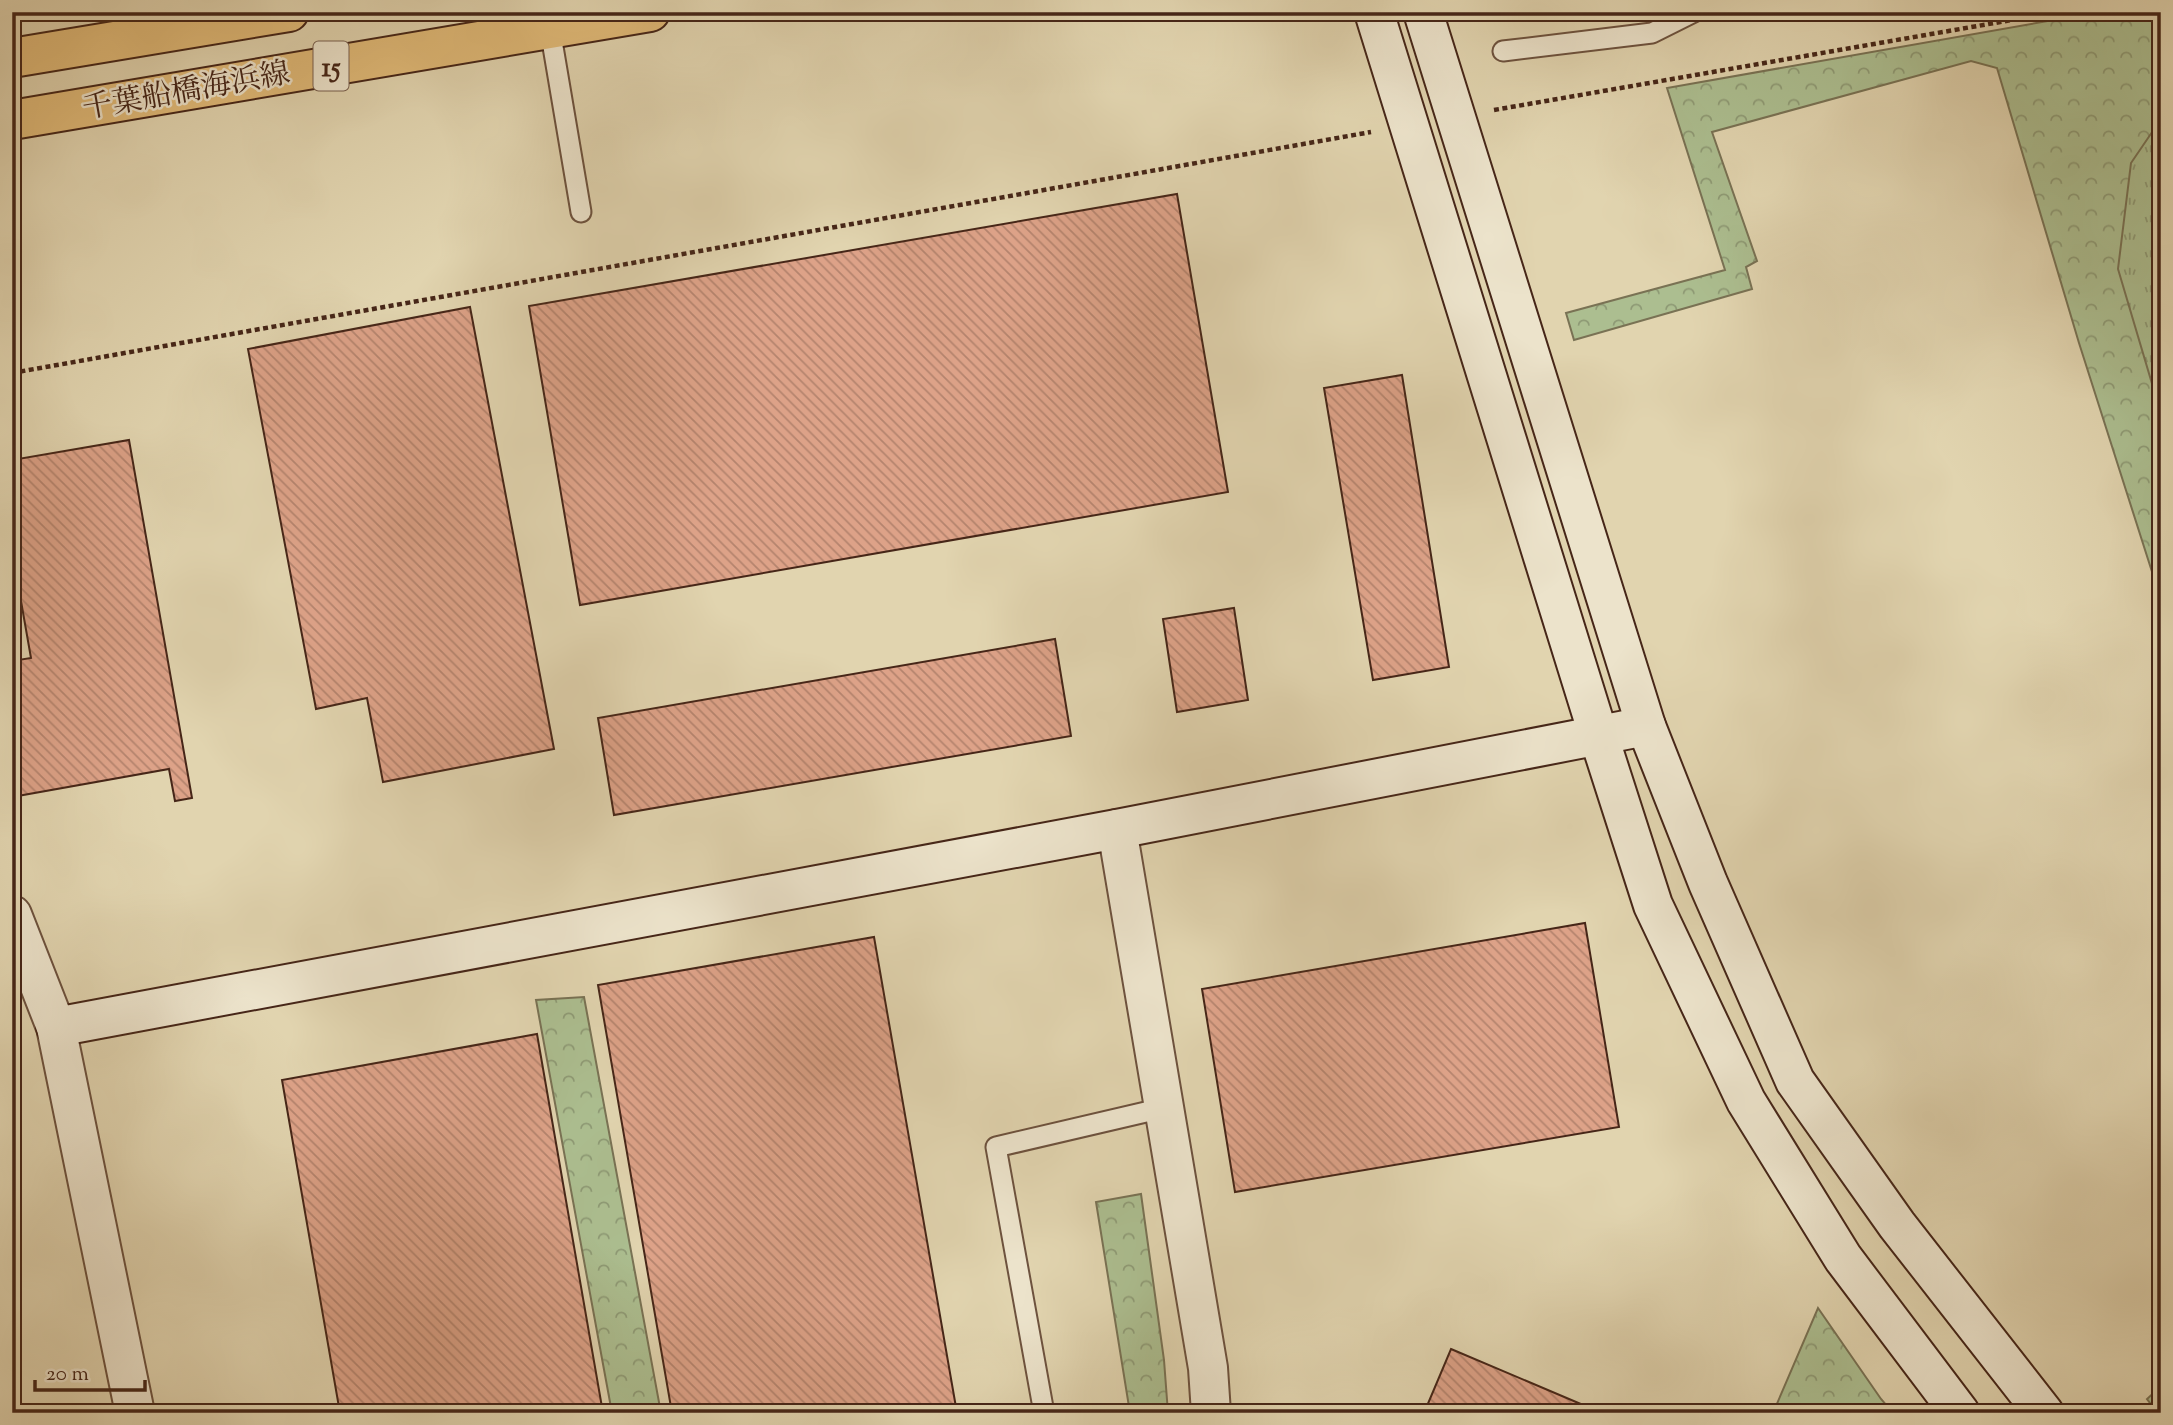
<svg xmlns="http://www.w3.org/2000/svg" width="2173" height="1425" font-family="'Sorts Mill Goudy','Noto Serif JP',serif">
  <defs>
    <pattern id="grass-tufts" width="24" height="20" patternUnits="userSpaceOnUse" patternTransform="scale(1.75)"><rect width="24" height="20" fill="#acbe90"/><path d="M3 7l-1-3M5 7V3M7 7l1-3M15 17l-1-3M17 17v-4M19 17l1-3" fill="none" stroke="#8e9a75"/></pattern>
    <pattern id="forest-crowns" width="20" height="18" patternUnits="userSpaceOnUse" patternTransform="scale(1.75)"><rect width="20" height="18" fill="#acbe90"/><path d="M2 6a3 3 0 1 1 6 0M12 15a3 3 0 1 1 6 0" fill="none" stroke="#8e9a75"/></pattern>
    <pattern id="building-back-hatch" width="6" height="6" patternUnits="userSpaceOnUse" patternTransform="scale(1.75)"><rect width="6" height="6" fill="#dda288"/><path d="M-1 5l2 2M0 0l6 6M5-1l2 2" fill="none" stroke="#b5846e"/></pattern>
  </defs>
  <rect width="100%" height="100%" fill="#e1d4af"/>
  <filter id="stains"><feTurbulence type="fractalNoise" baseFrequency=".00286" numOctaves="4"/><feColorMatrix values="0 0 0 0 .2 0 0 0 0 .09 0 0 0 0 .02 0 0 0 .5 -.17"/></filter>
  <radialGradient id="worn" r=".72"><stop offset=".6" stop-color="#630" stop-opacity="0"/><stop offset="1" stop-color="#630" stop-opacity=".3"/></radialGradient>
  <polygon fill="url(#grass-tufts)" stroke="#797254" stroke-width="2" points="2161,17 2161,561 2061,253"/>
  <g fill="url(#forest-crowns)" stroke="#797254" stroke-width="2">
    <polygon points="2099,12 2161,12 2161,119 2131,163 2118,269 2161,414 2161,600 2079,343 1997,68 1971,61 1712,132 1757,261 1746,267 1752,289 1574,340 1566,313 1725,270 1667,88"/>
    <polygon points="584,997 661,1413 612,1413 536,1000"/>
    <polygon points="1141,1194 1164,1360 1168,1413 1130,1413 1096,1202"/>
    <polygon points="1818,1308 1881,1399 1893,1413 1773,1413"/>
    <polygon points="2161,1386 2161,1408 2157,1412 2147,1399"/>
  </g>
  <g fill="url(#building-back-hatch)" stroke="#462618" stroke-width="2">
    <polygon points="1177,194 1228,492 580,605 529,306"/>
    <polygon points="470,307 554,749 383,782 367,698 316,709 248,349"/>
    <polygon points="1402,375 1449,667 1373,680 1324,388"/>
    <polygon points="129,440 192,798 175,801 169,769 12,797 12,661 31,658 12,550 12,460"/>
    <polygon points="1234,608 1248,700 1177,712 1163,619"/>
    <polygon points="1055,639 1071,736 614,815 598,718"/>
    <polygon points="1585,923 1619,1127 1235,1192 1202,989"/>
    <polygon points="874,937 957,1413 672,1413 598,985"/>
    <polygon points="537,1034 603,1413 340,1413 282,1080"/>
    <polygon points="1451,1349 1602,1413 1424,1413"/>
  </g>
  <g fill="none" stroke-linecap="round" stroke-linejoin="round">
    <defs>
      <g id="lane">
        <polyline points="550,29 581,212"/>
        <polyline points="1503,51 1652,33 1694,12"/>
        <polyline points="1044,1413 996,1147 1163,1108"/>
      </g>
      <g id="street">
        <polyline points="1117,829 1208,1368 1211,1413"/>
        <polyline points="12,915 56,1027 135,1413"/>
      </g>
      <g id="secondary">
        <polyline points="1374,12 1599,737 1653,905 1746,1101 1843,1258 1960,1413"/>
        <polyline points="1423,12 1646,726 1708,883 1795,1081 1897,1225 2044,1413"/>
        <polyline points="56,1027 1117,829 1646,726"/>
      </g>
      <g id="primary">
        <polyline points="12,58 289,12"/>
        <polyline points="12,120 650,12"/>
      </g>
    </defs>
    <use href="#lane" stroke="#6d523e" stroke-width="23"/>
    <use href="#street" stroke="#6d523e" stroke-width="42"/>
    <use href="#secondary" stroke="#462618" stroke-width="42"/>
    <use href="#primary" stroke="#462618" stroke-width="42"/>
    <g stroke="#462618" stroke-width="4.5" stroke-dasharray="5 3.5" stroke-linecap="butt">
      <polyline points="1494,110 2058,12"/>
      <polyline points="12,373 1371,132"/>
    </g>
    <use href="#lane" stroke="#ece3cb" stroke-width="19"/>
    <use href="#street" stroke="#ece3cb" stroke-width="38"/>
    <use href="#secondary" stroke="#ece3cb" stroke-width="38"/>
    <use href="#primary" stroke="#e0ba78" stroke-width="38"/>
  </g>
  <g text-anchor="middle" stroke-width="5" stroke-linejoin="round" paint-order="stroke">
    <rect fill="#ece3cb" stroke="#785f4e" stroke-width="2" x="313.5" y="41.5" width="35" height="49" rx="5"/>
    <g font-size="28" font-weight="bold" fill="#462618">
      <text x="331" y="76">15</text>
    </g>
    <g font-size="30" fill="#462618" stroke="#ece3cb">
      <text transform="translate(186 90) rotate(-10)" y="10">千葉船橋海浜線</text>
    </g>
  </g>
  <rect width="2173" height="1425" fill="none" stroke="#e1d4af" stroke-width="42"/>
  <rect x="14" y="14" width="2145" height="1397" fill="none" stroke="#462618" stroke-width="3.5"/>
  <rect x="21" y="21" width="2131" height="1383" fill="none" stroke="#462618" stroke-width="2"/>
  <path d="M35 1380v10h110v-10" fill="none" stroke="#462618" stroke-width="3.5"/>
  <text x="46" y="1380" font-size="21" fill="#462618" stroke="#ece3cb" stroke-width="5" paint-order="stroke">20 m</text>
  <rect width="100%" height="100%" filter="url(#stains)"/>
  <rect width="100%" height="100%" fill="url(#worn)"/>
</svg>
